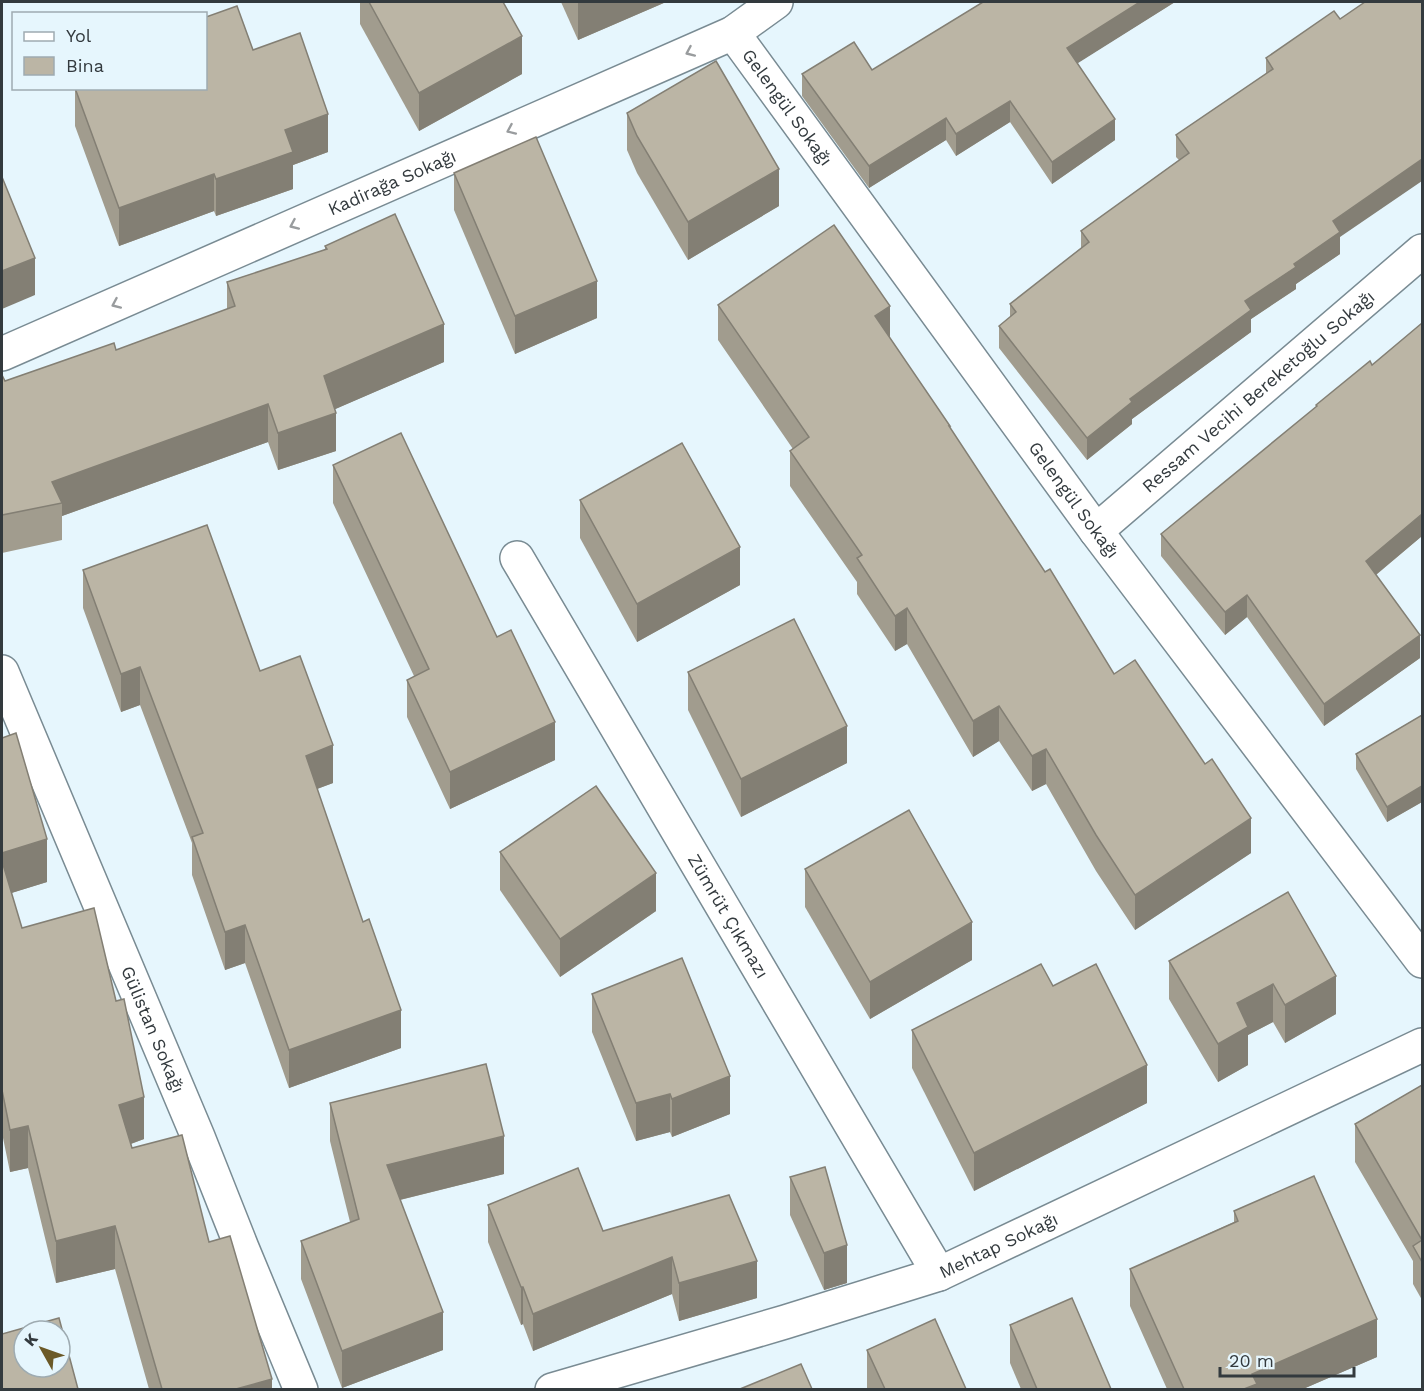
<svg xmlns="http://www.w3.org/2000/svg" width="1424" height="1391" font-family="'Work Sans',sans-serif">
  <rect width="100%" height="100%" fill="#e6f6fd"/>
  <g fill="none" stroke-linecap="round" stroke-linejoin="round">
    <defs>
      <g id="minor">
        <path id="s1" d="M733 33 1096 531 1422 961"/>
        <path id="s2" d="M2 354 733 33 776 2"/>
        <path id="s3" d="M1096 531 1422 251"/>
        <path id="s4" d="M517 558 939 1274"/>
        <path id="s5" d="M2 672 198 1137 242 1248 301 1390"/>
        <path id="s6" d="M552 1390 785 1322 939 1274 1422 1045"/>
      </g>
    </defs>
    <use href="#minor" stroke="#798b93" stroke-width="36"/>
    <use href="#minor" stroke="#fff" stroke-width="33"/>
  </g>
  <g fill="#a19c8e">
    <polygon points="360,2 503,2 522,74 419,131 360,24"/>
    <polygon points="561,2 666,2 578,40"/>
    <polygon points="983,2 1175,2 1077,63 1115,140 1052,184 1010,122 956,156 946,140 869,188 802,96 802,74 872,70"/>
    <polygon points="1340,19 1340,254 1296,284 1296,289 1251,319 1251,332 1132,419 1132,424 1087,460 999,348 999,326 1010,317 1010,304 1081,248 1081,231 1179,160 1176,157 1176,135 1266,74 1266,58"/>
    <polygon points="253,50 328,152 293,165 293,189 216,216 214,211 119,246 75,126 75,88"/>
    <polygon points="627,113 779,206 688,260 637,173 627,150"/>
    <polygon points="454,173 597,318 515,354 454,210"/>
    <polygon points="325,246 444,362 335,409 336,451 278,470 268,442 62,516 62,540 2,553 2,376 5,381 116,350 227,309 227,282 325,250"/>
    <polygon points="718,305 890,338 1045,572 1114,674 1251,853 1135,930 1096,871 1046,784 1032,791 999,741 973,757 907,644 895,651 857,594 857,582 790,486 790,451 793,449 718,340"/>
    <polygon points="1316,405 1422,536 1376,575 1420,658 1324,726 1247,617 1225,635 1161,556 1161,534 1316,407"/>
    <polygon points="333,465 497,637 555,760 450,809 407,717 407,680 414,676 333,503"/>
    <polygon points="580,500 740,585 637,642 580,538"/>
    <polygon points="83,570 260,671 333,783 317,789 401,1048 289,1088 245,963 225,970 192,875 192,843 140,705 121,712 83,608"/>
    <polygon points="688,672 847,763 741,817 688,710"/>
    <polygon points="1422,715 1422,802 1387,822 1356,769 1356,754"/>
    <polygon points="2,738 47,882 11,893 22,928 144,1139 131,1144 132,1148 209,1242 272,1389 149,1389 115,1269 56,1283 28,1168 10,1172 2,1133"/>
    <polygon points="500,852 656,911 560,977 500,890"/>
    <polygon points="805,869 972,960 870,1019 805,907"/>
    <polygon points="1288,892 1336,1014 1285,1043 1273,1022 1248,1035 1248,1065 1218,1082 1169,999 1169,961"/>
    <polygon points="1053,986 1147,1103 974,1191 912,1068 912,1030"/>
    <polygon points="592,994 730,1114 672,1137 670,1132 636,1141 592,1032"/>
    <polygon points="1422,1085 1422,1300 1413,1284 1413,1261 1355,1162 1355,1124"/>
    <polygon points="330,1103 504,1174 400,1200 443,1350 342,1388 301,1279 301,1241 350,1222 330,1141"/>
    <polygon points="790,1177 847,1283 824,1290 790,1215"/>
    <polygon points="729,1195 757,1298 679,1321 672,1294 533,1351 523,1324 521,1325 488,1242 488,1205 603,1231"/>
    <polygon points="1234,1211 1377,1357 1303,1389 1167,1389 1130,1306 1130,1269 1234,1222"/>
    <polygon points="1010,1325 1111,1389 1021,1389 1010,1363"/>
    <polygon points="867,1350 966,1389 868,1389 867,1388"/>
  </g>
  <g fill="#837f74">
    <polygon points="581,2 666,2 578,40 578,3"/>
    <polygon points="1140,2 1175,2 1067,70 1067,48"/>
    <polygon points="522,36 522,74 419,131 419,93"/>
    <polygon points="1010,101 1010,122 956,156 956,134"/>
    <polygon points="328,114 328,152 293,165 293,189 216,216 216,179 285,130"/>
    <polygon points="946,118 946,140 869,188 869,166"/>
    <polygon points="1115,119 1115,140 1052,184 1052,162"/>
    <polygon points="1422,159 1422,181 1340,237 1340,254 1296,284 1296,289 1251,319 1251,332 1132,419 1132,424 1087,460 1087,438 1130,399 1245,301 1294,264 1333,221"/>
    <polygon points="779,169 779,206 688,260 688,222"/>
    <polygon points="214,174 214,211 119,246 119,208"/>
    <polygon points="35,258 35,295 2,309 2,271"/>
    <polygon points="597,281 597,318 515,354 515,316"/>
    <polygon points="890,306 890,341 875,316"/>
    <polygon points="444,324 444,362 324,414 324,376"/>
    <polygon points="268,404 268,442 62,516 62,503 52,482"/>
    <polygon points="336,413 336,451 278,470 278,433"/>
    <polygon points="1422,514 1422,536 1366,583 1366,561"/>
    <polygon points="740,547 740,585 637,642 637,604"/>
    <polygon points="1247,595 1247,617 1225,635 1225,612"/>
    <polygon points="907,608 907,644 895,651 895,616"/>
    <polygon points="1420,635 1420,658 1324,726 1324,704"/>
    <polygon points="140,667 140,705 121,712 121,674"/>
    <polygon points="999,706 999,741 973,757 973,721"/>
    <polygon points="555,722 555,760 450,809 450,772"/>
    <polygon points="847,726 847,763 741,817 741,779"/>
    <polygon points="333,745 333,783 306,793 306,756"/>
    <polygon points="1046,749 1046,784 1032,791 1032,756"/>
    <polygon points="1422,786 1422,802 1387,822 1387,807"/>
    <polygon points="1251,818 1251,853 1135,930 1135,895"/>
    <polygon points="47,839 47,882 2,896 2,853"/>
    <polygon points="656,873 656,911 560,977 560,939"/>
    <polygon points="972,922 972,960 870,1019 870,982"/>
    <polygon points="245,925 245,963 225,970 225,932"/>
    <polygon points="1336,976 1336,1014 1285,1043 1285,1005"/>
    <polygon points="1273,984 1273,1022 1248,1035 1248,1065 1218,1082 1218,1044 1237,1003"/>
    <polygon points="401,1010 401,1048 289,1088 289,1050"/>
    <polygon points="1147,1065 1147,1103 974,1191 974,1153"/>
    <polygon points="730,1076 730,1114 672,1137 672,1099"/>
    <polygon points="670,1094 670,1132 636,1141 636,1103"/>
    <polygon points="144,1097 144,1139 119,1148 119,1105"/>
    <polygon points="28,1126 28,1168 10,1172 10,1130"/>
    <polygon points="504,1136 504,1174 387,1203 387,1165"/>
    <polygon points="115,1226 115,1269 56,1283 56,1241"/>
    <polygon points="847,1245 847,1283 824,1290 824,1253"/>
    <polygon points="672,1257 672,1294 533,1351 533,1314"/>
    <polygon points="757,1261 757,1298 679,1321 679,1283"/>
    <polygon points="521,1287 523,1287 523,1324 521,1325"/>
    <polygon points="443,1312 443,1350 342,1388 342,1351"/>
    <polygon points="1377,1319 1377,1357 1303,1389 1244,1389 1252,1374"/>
    <polygon points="272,1379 272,1389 236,1389"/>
  </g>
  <g fill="#bbb5a5" stroke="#837f74" stroke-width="1.5" fill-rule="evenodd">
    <polygon points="369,2 503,2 522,36 419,93"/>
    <polygon points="983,2 1140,2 1067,48 1115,119 1052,162 1010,101 956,134 946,118 869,166 802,74 854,42 872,70"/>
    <polygon points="1365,2 1422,2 1422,159 1333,221 1340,232 1294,264 1296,267 1245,301 1251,310 1130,399 1132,402 1087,438 999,326 1016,312 1010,304 1089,242 1081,231 1189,153 1176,135 1273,69 1266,58 1334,11 1340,19"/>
    <polygon points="237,6 253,50 300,33 328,114 285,130 293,152 216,179 214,174 119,208 75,88 206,88 206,17"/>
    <polygon points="716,61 779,169 688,222 637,136 627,113"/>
    <polygon points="536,137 597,281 515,316 454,173"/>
    <polygon points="2,177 35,258 2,271"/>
    <polygon points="395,214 444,324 324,376 336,413 278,433 268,404 52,482 62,503 2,515 2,375 5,381 114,343 116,350 235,306 227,282 327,249 325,246"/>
    <polygon points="834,225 890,306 875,316 950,426 949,426 1045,572 1050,569 1114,674 1135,660 1205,764 1212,759 1251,818 1135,895 1096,835 1046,749 1032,756 999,706 973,721 907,608 895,616 857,558 862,555 790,451 809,437 718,305"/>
    <polygon points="1422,323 1422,514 1366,561 1420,635 1324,704 1247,595 1225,612 1161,534 1317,406 1316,405 1370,361 1372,365"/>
    <polygon points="401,433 497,637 511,630 555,722 450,772 407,680 429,669 333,465"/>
    <polygon points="682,443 740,547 637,604 580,500"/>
    <polygon points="207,525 260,671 300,656 333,745 306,756 363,922 369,919 401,1010 289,1050 245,925 225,932 192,837 203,833 140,667 121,674 83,570"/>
    <polygon points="794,619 847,726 741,779 688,672"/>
    <polygon points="1422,715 1422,786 1387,807 1356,754"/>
    <polygon points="16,733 47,839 2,853 2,738"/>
    <polygon points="596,786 656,873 560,939 500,852"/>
    <polygon points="909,810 972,922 870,982 805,869"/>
    <polygon points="2,861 22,928 94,908 116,1001 124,999 144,1097 119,1105 132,1148 182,1135 209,1242 230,1236 272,1379 236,1389 162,1389 115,1226 56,1241 28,1126 10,1130 2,1090"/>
    <polygon points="1288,892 1336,976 1285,1005 1273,984 1237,1003 1248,1027 1218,1044 1169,961"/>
    <polygon points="682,958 730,1076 672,1099 670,1094 636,1103 592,994"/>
    <polygon points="1041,964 1053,986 1096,964 1147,1065 974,1153 912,1030"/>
    <polygon points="486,1064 504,1136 387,1165 443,1312 342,1351 301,1241 359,1219 330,1103"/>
    <polygon points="1422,1085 1422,1262 1413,1246 1422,1240 1355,1124"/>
    <polygon points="825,1167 847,1245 824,1253 790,1177"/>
    <polygon points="578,1168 603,1231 729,1195 757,1261 679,1283 672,1257 533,1314 523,1287 521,1287 488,1205"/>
    <polygon points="1314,1176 1377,1319 1252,1374 1257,1384 1244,1389 1184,1389 1130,1269 1238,1221 1234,1211"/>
    <polygon points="1072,1298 1111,1389 1037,1389 1010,1325"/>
    <path d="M59 1318 78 1389H2V1334ZM24 1331H60V1367H24Z"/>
    <polygon points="935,1319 966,1389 885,1389 867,1350"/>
    <polygon points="801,1364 812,1389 740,1389"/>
  </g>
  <defs><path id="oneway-chevron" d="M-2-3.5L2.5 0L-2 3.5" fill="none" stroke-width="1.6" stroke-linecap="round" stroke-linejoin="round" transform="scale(1.5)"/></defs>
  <g stroke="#999c9e">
    <use href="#oneway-chevron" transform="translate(690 52) rotate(156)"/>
    <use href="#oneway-chevron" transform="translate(511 130) rotate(156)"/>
    <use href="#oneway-chevron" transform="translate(294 225) rotate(156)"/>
    <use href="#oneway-chevron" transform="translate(116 304) rotate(156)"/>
  </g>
  <g text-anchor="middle" stroke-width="4.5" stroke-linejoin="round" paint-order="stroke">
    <g font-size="18" fill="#333a3e" stroke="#e6f6fd">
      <text dy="6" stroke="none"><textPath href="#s1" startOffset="92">Gelengül Sokağı</textPath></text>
      <text dy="6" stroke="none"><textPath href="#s2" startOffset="426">Kadirağa Sokağı</textPath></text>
      <text dy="6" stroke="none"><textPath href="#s3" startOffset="214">Ressam Vecihi Bereketoğlu Sokağı</textPath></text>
      <text dy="6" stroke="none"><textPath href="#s1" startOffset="578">Gelengül Sokağı</textPath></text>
      <text dy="6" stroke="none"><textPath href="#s4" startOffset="416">Zümrüt Çıkmazı</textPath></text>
      <text dy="6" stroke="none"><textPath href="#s5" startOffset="388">Gülistan Sokağı</textPath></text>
      <text dy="6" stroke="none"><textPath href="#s6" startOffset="470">Mehtap Sokağı</textPath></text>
    </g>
  </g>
  <rect width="1424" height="1391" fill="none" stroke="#333a3e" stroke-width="6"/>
  <rect x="12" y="12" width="195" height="78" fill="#e6f6fd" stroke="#9eabb1" stroke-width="1.5"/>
  <rect x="24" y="32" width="30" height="9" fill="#ffffff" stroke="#9eabb1" stroke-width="1.5"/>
  <text x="66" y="42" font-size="18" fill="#333a3e">Yol</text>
  <rect x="24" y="57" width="30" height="18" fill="#bbb5a5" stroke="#9eabb1" stroke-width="1.5"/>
  <text x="66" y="72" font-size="18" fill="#333a3e">Bina</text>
  <g transform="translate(42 1349) rotate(310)"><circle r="28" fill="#e6f6fd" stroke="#9eabb1" stroke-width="1.5"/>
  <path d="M0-4.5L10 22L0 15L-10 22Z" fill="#6b5927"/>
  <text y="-9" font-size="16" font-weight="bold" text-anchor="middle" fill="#333a3e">K</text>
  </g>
  <path d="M1220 1367v9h134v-9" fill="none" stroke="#333a3e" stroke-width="3"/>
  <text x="1229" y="1367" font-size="18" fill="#333a3e" stroke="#e6f6fd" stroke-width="4.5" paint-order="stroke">20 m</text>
</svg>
